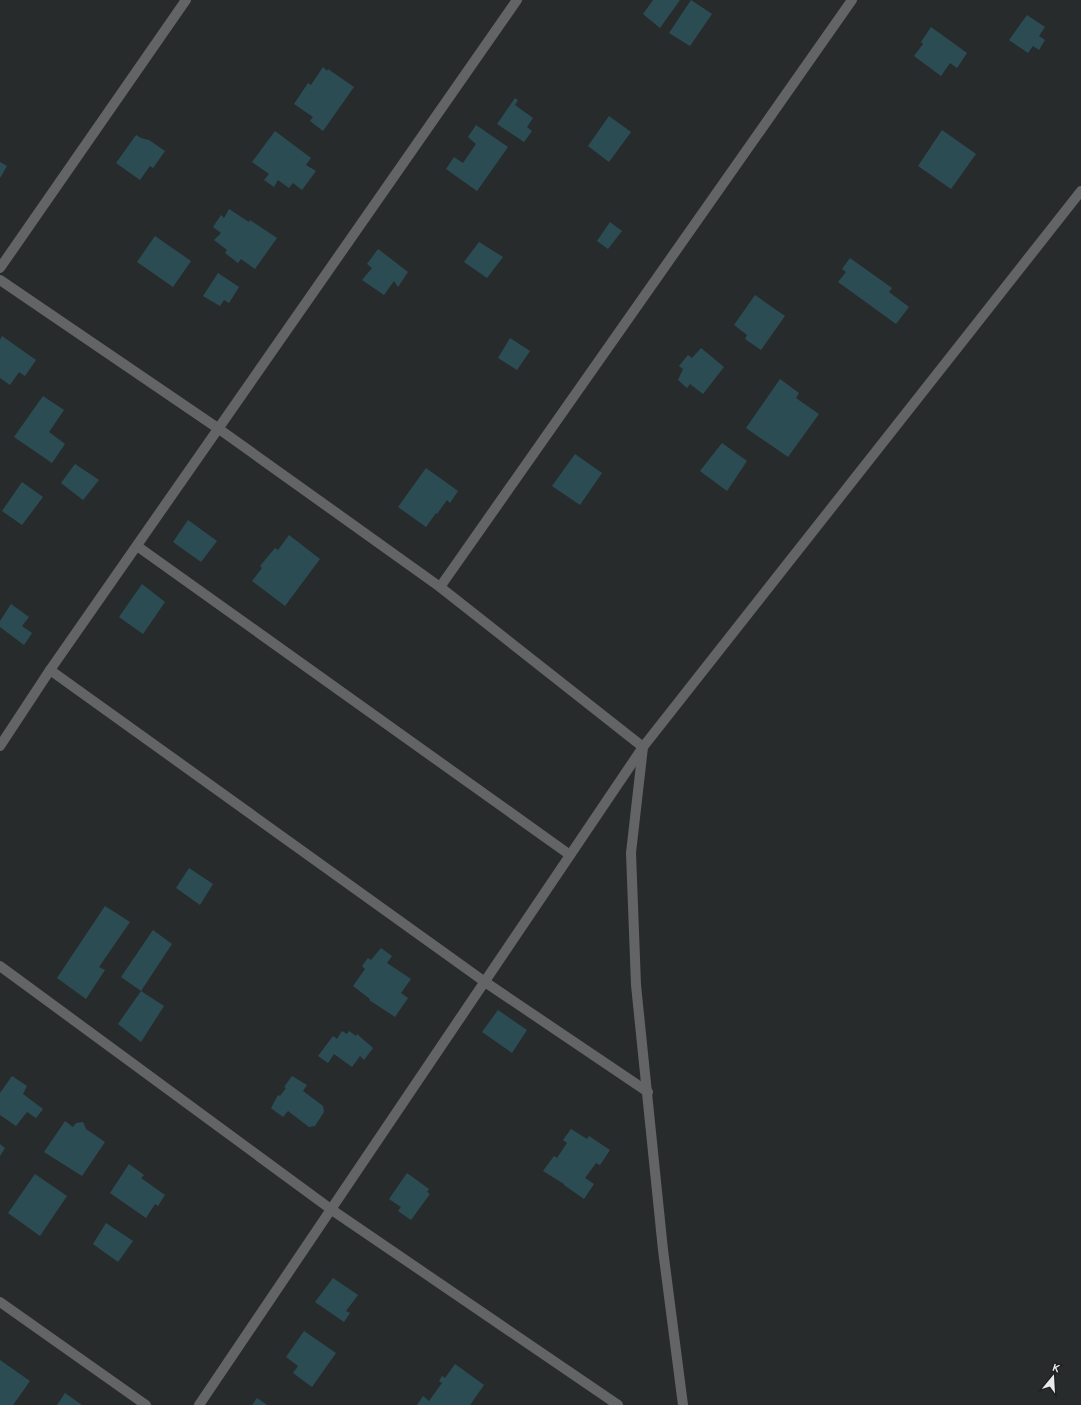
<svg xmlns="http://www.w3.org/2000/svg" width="1081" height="1405" font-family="Karla,sans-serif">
  <rect width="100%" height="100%" fill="#282b2c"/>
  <g fill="#2c4c54">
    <polygon points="653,0 680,0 660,28 643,14"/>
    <polygon points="691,0 712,14 690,46 669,33"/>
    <polygon points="1027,15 1045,27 1039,36 1045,40 1039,50 1033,46 1028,53 1009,40"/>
    <polygon points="931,27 967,53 957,68 950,63 941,76 914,56 923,44 921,42"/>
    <polygon points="323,67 327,71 328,69 354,87 323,131 310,121 313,117 294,104 308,83 311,85"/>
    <polygon points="515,98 518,100 515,105 533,118 527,127 532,131 524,142 497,124"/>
    <polygon points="609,116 631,132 609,162 588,146"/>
    <polygon points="476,125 508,147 477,191 446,169 454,157 463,163 476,144 468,137"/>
    <polygon points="942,130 976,154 951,189 918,166"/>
    <polygon points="275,131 311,158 306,165 316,171 302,190 293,183 289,188 278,180 274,187 264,180 269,174 252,162"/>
    <polygon points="136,135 141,138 149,140 165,151 153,168 150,166 140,180 116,163"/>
    <polygon points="0,162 7,166 0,178"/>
    <polygon points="229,209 249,222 250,220 277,238 255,269 241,259 238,263 225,253 227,250 214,240 221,233 213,227 221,215 224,218"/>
    <polygon points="610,222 622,231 608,249 597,241"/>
    <polygon points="155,236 191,261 173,287 137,262"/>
    <polygon points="479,242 503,257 487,278 464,262"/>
    <polygon points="378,249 408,272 398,287 394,281 384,295 362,280 372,268 367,264"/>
    <polygon points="850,258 892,288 889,292 909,307 896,324 838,282 846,272 842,269"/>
    <polygon points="218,273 239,287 229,303 224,300 220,306 203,296"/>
    <polygon points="755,295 785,316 761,350 745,339 747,335 734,325"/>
    <polygon points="2,336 36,360 25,376 19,372 10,385 0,378 0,340"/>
    <polygon points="510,338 530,351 517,370 498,358"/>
    <polygon points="701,348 724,367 703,394 690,384 687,388 678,380 683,369 679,366 688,355 692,358"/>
    <polygon points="780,379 799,393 796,398 819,414 788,457 746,428"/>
    <polygon points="43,396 64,410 49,432 65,444 52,463 14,437"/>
    <polygon points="722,443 747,461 727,491 700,471"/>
    <polygon points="575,454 602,473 580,505 552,486"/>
    <polygon points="75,464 99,480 83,500 61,483"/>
    <polygon points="426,468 458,491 450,503 447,500 437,514 436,513 426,527 398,507"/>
    <polygon points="22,482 43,497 22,525 2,511"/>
    <polygon points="188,520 217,541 201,562 173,542"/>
    <polygon points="289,535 320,559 285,606 252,581 262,568 260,566 275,548 278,550"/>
    <polygon points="142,584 165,602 143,634 119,617"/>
    <polygon points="11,604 29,617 22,626 32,633 24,645 0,627 0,621"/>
    <polygon points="189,868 213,884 200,905 176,888"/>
    <polygon points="105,906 130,922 99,967 105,970 86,999 57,978"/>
    <polygon points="153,930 172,944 141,991 121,977"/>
    <polygon points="381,948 392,956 387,963 411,979 401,993 408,998 395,1017 369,1000 370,999 353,986 365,969 362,966 368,958 371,960"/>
    <polygon points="141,991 164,1006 141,1042 118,1024"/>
    <polygon points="498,1010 527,1030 512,1053 482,1032"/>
    <polygon points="342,1031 347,1034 349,1031 356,1036 357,1034 373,1048 364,1060 360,1056 352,1067 334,1054 328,1063 318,1056 333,1036 337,1039"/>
    <polygon points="12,1076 27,1086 23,1094 43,1109 36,1118 27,1112 16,1126 0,1115 0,1093"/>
    <polygon points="292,1076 307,1085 303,1091 323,1106 324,1112 315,1126 309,1127 288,1111 283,1117 271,1108 278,1095 280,1096 286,1088 284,1087"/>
    <polygon points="65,1121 73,1127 76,1123 83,1122 86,1129 105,1142 82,1176 44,1152"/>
    <polygon points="571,1129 587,1139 589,1136 610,1150 600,1165 596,1163 585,1178 594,1184 584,1199 564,1185 564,1184 543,1171 554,1156 557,1158 567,1143 563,1140"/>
    <polygon points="0,1144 5,1148 0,1156"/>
    <polygon points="129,1164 144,1175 141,1178 165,1195 158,1206 155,1204 146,1218 110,1193"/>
    <polygon points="407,1173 429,1189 427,1192 430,1194 411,1220 398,1211 401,1207 389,1199"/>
    <polygon points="35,1174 67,1196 40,1236 8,1213"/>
    <polygon points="106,1223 133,1241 118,1262 93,1244"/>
    <polygon points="333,1278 358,1295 346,1311 350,1313 344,1322 315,1302"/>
    <polygon points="304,1331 336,1353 312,1387 293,1373 298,1366 286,1357"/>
    <polygon points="0,1360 30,1381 13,1405 0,1405"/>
    <polygon points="455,1364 484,1385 470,1405 417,1405 423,1396 429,1401 442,1383 439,1381 442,1376 445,1378"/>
    <polygon points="65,1393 82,1405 57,1405"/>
    <polygon points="257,1398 267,1405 252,1405"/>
  </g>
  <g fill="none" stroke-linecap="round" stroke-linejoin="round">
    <g stroke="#636465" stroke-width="10">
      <polyline points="0,268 186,0"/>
      <polyline points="0,280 219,429 440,587 643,747 631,853 636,985 663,1250 683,1405"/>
      <polyline points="137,546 570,855"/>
      <polyline points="440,587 852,0"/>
      <polyline points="50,670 485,982 648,1092"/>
      <polyline points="0,746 50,670 517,0"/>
      <polyline points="0,966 332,1210 618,1405"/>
      <polyline points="0,1302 146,1405"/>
      <polyline points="199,1405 643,747 1081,191"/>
    </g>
  </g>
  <g transform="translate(1053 1377) rotate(18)" stroke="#1f2122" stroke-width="3" paint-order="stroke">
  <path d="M0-3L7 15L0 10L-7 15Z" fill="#e9ebeb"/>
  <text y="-6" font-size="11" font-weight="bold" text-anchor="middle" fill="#e9ebeb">K</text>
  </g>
</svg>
